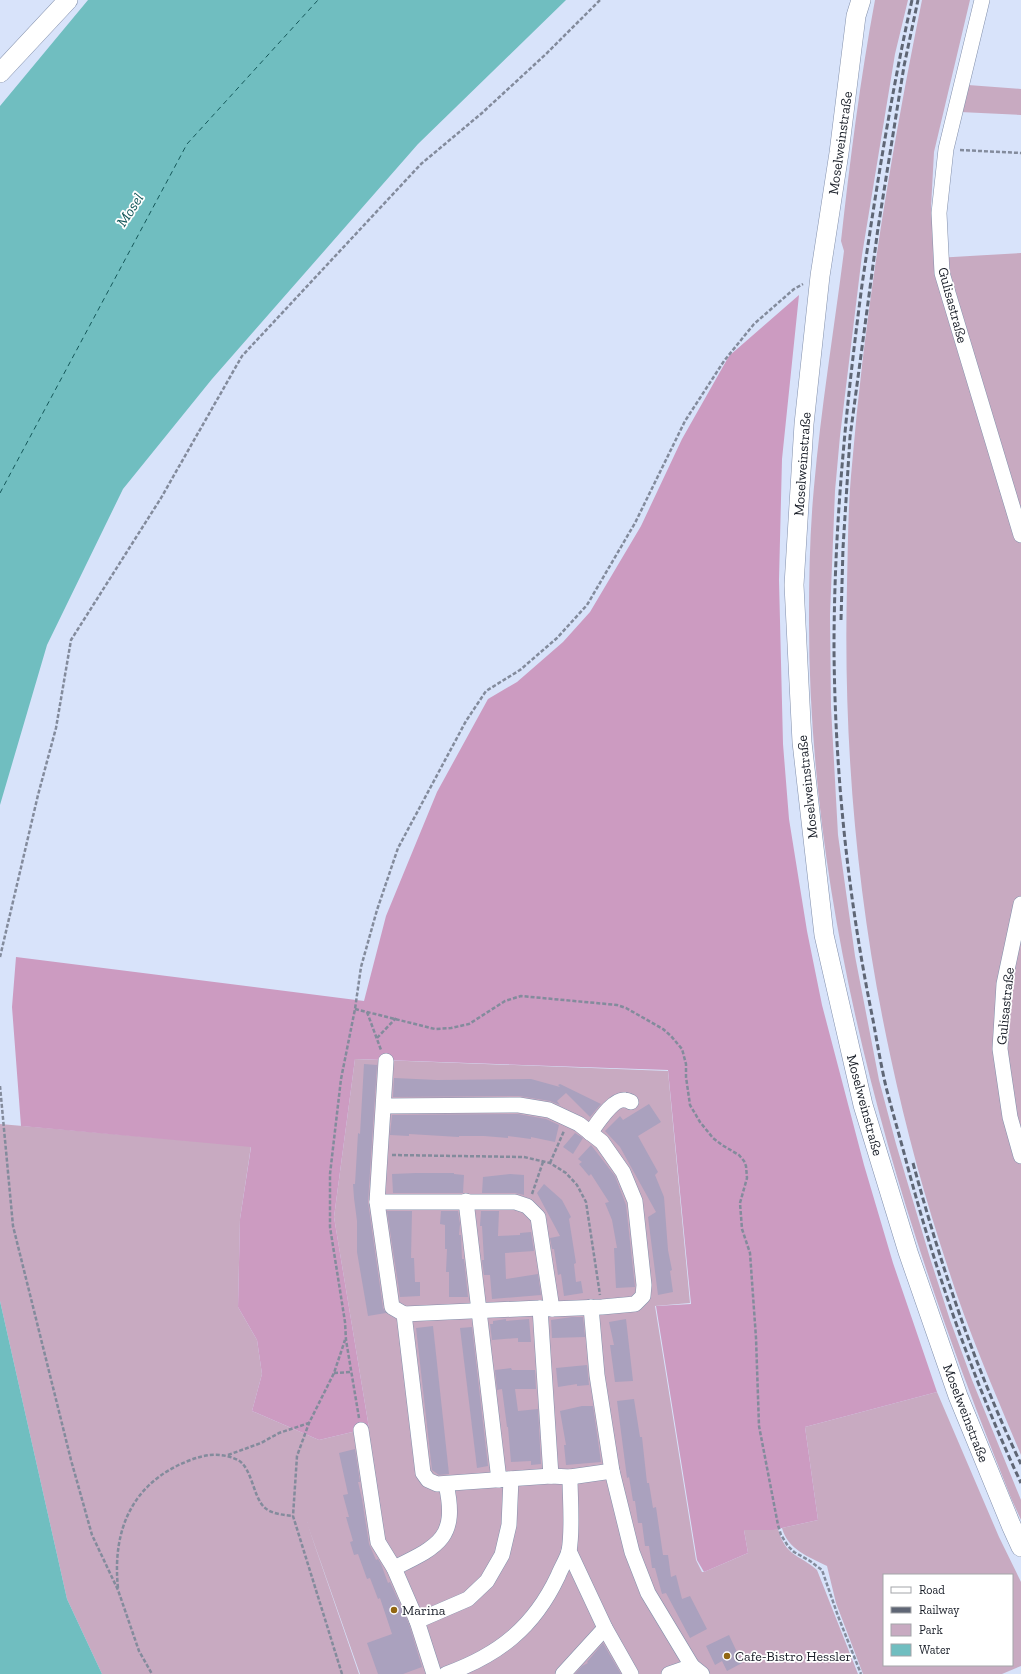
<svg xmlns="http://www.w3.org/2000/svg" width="1021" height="1674" font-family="'Zilla Slab',serif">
  <rect width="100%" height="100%" fill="#d8e3fa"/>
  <g fill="#c8aac1" fill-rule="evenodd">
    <path d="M875 0H908L895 54 862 255 840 436 835 491 830 615 831 707 838 835 855 956 879 1080 896 1144 930 1258 950 1320 972 1380 1021 1500V1520L1011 1498C988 1440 965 1382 945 1324 865 1098 808 855 809 615 809 573 810 529 814 487 821 408 834 330 844 251L841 241C850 161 860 80 875 0Z"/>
    <path d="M922 0H970L934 152 931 208 936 258 1021 253V1455C995 1393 968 1331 948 1268 925 1199 906 1129 891 1059 857 903 843 744 847 584 848 544 848 504 852 465 865 309 891 153 922 0Z"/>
    <polygon points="968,85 1021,89 1021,115 960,112"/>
    <path d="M355 1059 668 1071 690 1303 655 1306 696 1560 702 1572H704L748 1553 744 1530 778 1529C786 1557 799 1554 817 1570L858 1674H360L307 1523 311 1497 307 1523 359 1674H102L67 1599 0 1301V1124L251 1146 240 1219 238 1307 257 1340 262 1374 252 1411 319 1440 369 1428 334 1217Z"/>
    <path d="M937 1392 999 1537 1021 1582V1666L1002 1674H863L836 1603 827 1566C808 1556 788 1550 782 1528L818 1520 805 1427ZM884 1575H1012V1665H884Z"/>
  </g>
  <polygon fill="#cc9bc1" points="799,295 782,459 779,580 783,744 789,819 807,931 822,1005 864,1165 893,1263 937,1392 805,1427 818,1520 773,1530 744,1530 748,1553 704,1572 697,1560 656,1306 691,1304 668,1070 355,1059 334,1217 369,1428 319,1440 252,1411 262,1374 257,1340 238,1307 240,1219 251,1147 21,1126 12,1007 16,957 364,1001 386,916 437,792 488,699 517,682 563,642 590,612 641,526 682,439 729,356"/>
  <g fill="#70bec0">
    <polygon points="88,0 566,0 418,144 212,379 123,489 47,645 0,805 0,106"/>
    <polygon points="0,1301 67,1599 102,1674 0,1674"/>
  </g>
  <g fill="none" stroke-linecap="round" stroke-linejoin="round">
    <polyline stroke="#15585a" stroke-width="1" stroke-dasharray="5 4" stroke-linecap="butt" points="0,493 187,144 318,0"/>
  </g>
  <g fill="#aaa1be">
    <polygon points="364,1064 377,1065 368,1202 383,1308 386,1313 368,1316 357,1252 357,1221 354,1198 353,1184 355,1184 358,1133 360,1134"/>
    <polygon points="394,1078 437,1080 531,1079 560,1087 558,1085 560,1084 601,1104 590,1117 566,1093 557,1101 560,1105 550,1101 519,1096 393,1097"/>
    <polygon points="649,1104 661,1122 638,1136 658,1172 655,1175 664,1197 668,1250 672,1270 670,1271 673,1292 658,1295 648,1217 656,1212 620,1147 605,1131 620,1116 623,1120"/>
    <polygon points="518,1114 546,1119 559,1125 555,1142 531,1137 531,1139 508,1136 508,1138 484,1136 459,1136 459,1137 409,1134 409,1136 390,1135 392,1115"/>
    <polygon points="575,1133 583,1138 573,1154 563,1147"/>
    <polygon points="591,1145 615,1176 626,1205 635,1287 616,1288 614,1248 617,1248 612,1220 605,1203 609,1202 591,1174 589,1176 579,1164 582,1162 578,1159"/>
    <polygon points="416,1173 454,1173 454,1174 464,1175 463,1193 393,1193 392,1174"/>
    <polygon points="510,1174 524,1175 524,1195 515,1193 482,1193 483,1177"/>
    <polygon points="544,1184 562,1200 571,1217 569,1219 576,1263 574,1264 576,1282 581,1281 583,1293 564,1296 561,1274 558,1275 554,1249 552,1249 550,1238 560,1236 537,1193"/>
    <polygon points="387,1211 412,1211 411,1258 414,1258 415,1282 420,1282 420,1296 400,1297"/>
    <polygon points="441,1211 458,1211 460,1224 459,1235 461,1235 462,1259 464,1259 468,1297 449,1297 449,1272 446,1272 447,1249 445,1249 445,1225 440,1224"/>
    <polygon points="481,1211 499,1211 498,1236 520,1235 520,1233 531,1232 534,1251 505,1253 506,1279 538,1274 541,1295 492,1299 490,1275 484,1275 482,1260 484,1260 482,1226 480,1226"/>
    <polygon points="572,1317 583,1317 585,1337 552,1338 551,1320"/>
    <polygon points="506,1319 506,1321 529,1319 531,1342 518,1342 518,1338 492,1340 490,1324 493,1324 493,1321"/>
    <polygon points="626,1319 633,1381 615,1382 610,1345 614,1345 609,1322"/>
    <polygon points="433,1326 449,1474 439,1475 432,1470 416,1328"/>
    <polygon points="472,1327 488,1466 477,1468 460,1328"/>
    <polygon points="587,1365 589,1385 577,1386 577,1384 558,1387 556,1368"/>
    <polygon points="511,1368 512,1370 535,1370 536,1389 515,1389 518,1411 538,1409 541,1464 531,1465 531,1461 511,1462 508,1427 507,1427 502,1389 497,1390 495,1370"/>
    <polygon points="634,1399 640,1437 642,1437 647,1483 649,1483 653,1508 656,1507 663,1555 668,1555 671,1577 676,1575 682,1599 690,1596 707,1629 690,1638 666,1593 662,1594 655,1568 652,1568 649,1546 645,1546 642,1523 638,1523 635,1501 633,1501 629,1477 627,1478 617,1401"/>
    <polygon points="582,1406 593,1406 601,1462 566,1465 564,1445 566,1445 560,1411"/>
    <polygon points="355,1449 360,1482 358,1482 362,1499 369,1544 376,1560 378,1559 381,1564 388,1583 390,1582 409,1624 422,1667 403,1674 378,1674 367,1643 392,1634 380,1598 378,1599 370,1578 367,1579 358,1554 354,1555 350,1542 353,1541 346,1517 349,1517 343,1495 348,1494 339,1453"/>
    <polygon points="729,1635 742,1663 727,1671 722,1661 715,1665 706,1646"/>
    <polygon points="603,1643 621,1674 575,1674 582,1666 588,1663 587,1662"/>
  </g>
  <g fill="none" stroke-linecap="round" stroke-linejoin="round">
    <defs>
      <g id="minor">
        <polyline points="982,0 946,149 939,213 942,273 1021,535"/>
        <polyline points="1021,904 1004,984 1000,1049 1010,1117 1021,1156"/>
        <polyline points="386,1061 377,1202 392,1307 404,1314 423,1473 428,1480 437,1484 551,1476 570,1477 612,1471"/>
        <polyline points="384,1106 519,1105 549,1110 579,1124 602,1142 623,1172 635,1201 644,1285 643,1296 635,1304 602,1307 552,1309 540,1308 404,1314"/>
        <path d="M590 1133C597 1124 613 1098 625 1100 627 1100 629 1101 631 1102"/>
        <polyline points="466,1201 499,1480"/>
        <polyline points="377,1202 515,1202 527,1206 538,1217 552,1309"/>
        <polyline points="591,1307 597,1375 612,1471 632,1552 648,1593 692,1666 702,1674"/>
        <polyline points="540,1308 551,1476"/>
        <polyline points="361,1430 378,1542 394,1568 417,1621 434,1674"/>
        <polyline points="569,1551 605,1628 631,1674"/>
        <path d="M394 1568C439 1546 458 1538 446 1484"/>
        <polyline points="417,1621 468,1599 487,1581 502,1555 509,1525 511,1479"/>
        <path d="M446 1674C499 1655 534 1627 558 1576 561 1568 567 1559 569 1551 573 1530 570 1499 570 1477"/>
        <polyline points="563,1674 605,1628"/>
        <polyline points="669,1674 692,1666"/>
      </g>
      <g id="major">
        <polyline points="861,0 856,16 839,153 820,276 804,424 794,585 802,742 824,935 863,1105 908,1252 958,1396 1011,1525 1021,1547"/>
        <polyline points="0,73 68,0"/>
      </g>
    </defs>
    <use href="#minor" stroke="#8390ab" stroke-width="16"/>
    <use href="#major" stroke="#8390ab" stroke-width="20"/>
    <g stroke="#838b9c" stroke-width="2.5" stroke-dasharray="4 2" stroke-linecap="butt">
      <polyline points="960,150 1021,153"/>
      <polyline points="0,957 38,795 56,728 71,640 161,498 242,356 421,164 482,113 546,54 600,0"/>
      <polyline points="355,1009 435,1029 451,1028 469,1024 505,1001 521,996 617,1005 626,1008 663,1029 671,1036 682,1049 686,1064 686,1077 690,1105 700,1122 713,1138 722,1145 739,1155 744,1161 746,1166 747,1178 740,1203 742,1229 750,1253 756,1338 759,1426 778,1525 781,1535 788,1546 794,1552 810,1561 822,1570 838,1616 861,1674"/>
      <polyline points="367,1012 381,1050"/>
      <polyline points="377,1038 396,1018"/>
      <polyline points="0,1086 13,1226 71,1460 92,1535 118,1590 139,1651 152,1674"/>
      <polyline points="392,1155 524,1157 550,1163 566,1173 577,1185 586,1202 600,1295"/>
      <polyline points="550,1163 564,1131"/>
      <polyline points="532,1194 543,1162"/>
      <polyline points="334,1373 352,1372"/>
      <polyline points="359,1418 346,1340 345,1322 330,1227 330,1174 341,1079 355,1009 361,967 377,910 398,848 466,721 486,691 520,670 557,638 587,605 635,523 685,421 724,361 754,324 794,289 803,284"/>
      <polyline points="228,1455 261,1443 279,1433 309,1423"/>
      <path d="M118 1588C112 1530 132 1483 188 1461 205 1454 221 1452 238 1460 252 1468 253 1496 264 1507 271 1514 284 1515 293 1516"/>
      <polyline points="342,1674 293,1516 297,1456 309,1423 334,1373 345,1340"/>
    </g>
    <use href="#minor" stroke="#fff" stroke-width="15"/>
    <use href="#major" stroke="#fff" stroke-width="19"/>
    <g stroke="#5f6675" stroke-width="3" stroke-dasharray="6 3" stroke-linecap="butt">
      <path d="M912 0C891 94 876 190 862 285 846 406 834 527 834 649 835 774 848 898 873 1020 877 1042 881 1065 886 1087 893 1114 901 1141 908 1168 937 1276 974 1382 1021 1483"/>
      <polyline points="841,620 843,548 850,437 878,228 904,66 918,0"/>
      <path d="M913 1163C941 1266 975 1368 1021 1464"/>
    </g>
  </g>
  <g fill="#926611" stroke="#fff" stroke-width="1.5">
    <circle cx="394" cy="1610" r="4"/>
    <circle cx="727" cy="1656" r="4"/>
  </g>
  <g text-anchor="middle" stroke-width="3.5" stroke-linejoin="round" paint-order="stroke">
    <g font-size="14" fill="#191e28" stroke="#fff">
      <text transform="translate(840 143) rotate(-82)" y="5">Moselweinstraße</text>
      <text transform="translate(953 305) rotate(75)" y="5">Gulisastraße</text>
      <text transform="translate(802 464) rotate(-86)" y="5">Moselweinstraße</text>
      <text transform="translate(807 787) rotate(-96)" y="5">Moselweinstraße</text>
      <text transform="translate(1005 1006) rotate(-84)" y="5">Gulisastraße</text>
      <text transform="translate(865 1105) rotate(75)" y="5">Moselweinstraße</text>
      <text transform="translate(966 1413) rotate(69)" y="5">Moselweinstraße</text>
    </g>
    <g font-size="14" fill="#191e28" stroke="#fff" text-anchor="start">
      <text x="402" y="1615">Marina</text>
      <text x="735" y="1661">Cafe-Bistro Hessler</text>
    </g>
    <g font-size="15" font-style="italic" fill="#15585a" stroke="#fff">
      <text transform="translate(130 210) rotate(-57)" y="5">Mosel</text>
    </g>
  </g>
  <rect x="883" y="1574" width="130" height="92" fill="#ffffff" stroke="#a3a5a9"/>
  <rect x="891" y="1587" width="20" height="6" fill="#ffffff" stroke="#a3a5a9"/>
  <text x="919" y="1594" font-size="12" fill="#191e28">Road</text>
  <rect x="891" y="1607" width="20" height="6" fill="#5f6675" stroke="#a3a5a9"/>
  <text x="919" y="1614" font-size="12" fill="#191e28">Railway</text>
  <rect x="891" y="1624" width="20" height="12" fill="#c8aac1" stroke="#a3a5a9"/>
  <text x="919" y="1634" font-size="12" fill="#191e28">Park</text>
  <rect x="891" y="1644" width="20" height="12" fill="#70bec0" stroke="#a3a5a9"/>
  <text x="919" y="1654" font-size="12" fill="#191e28">Water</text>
</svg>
